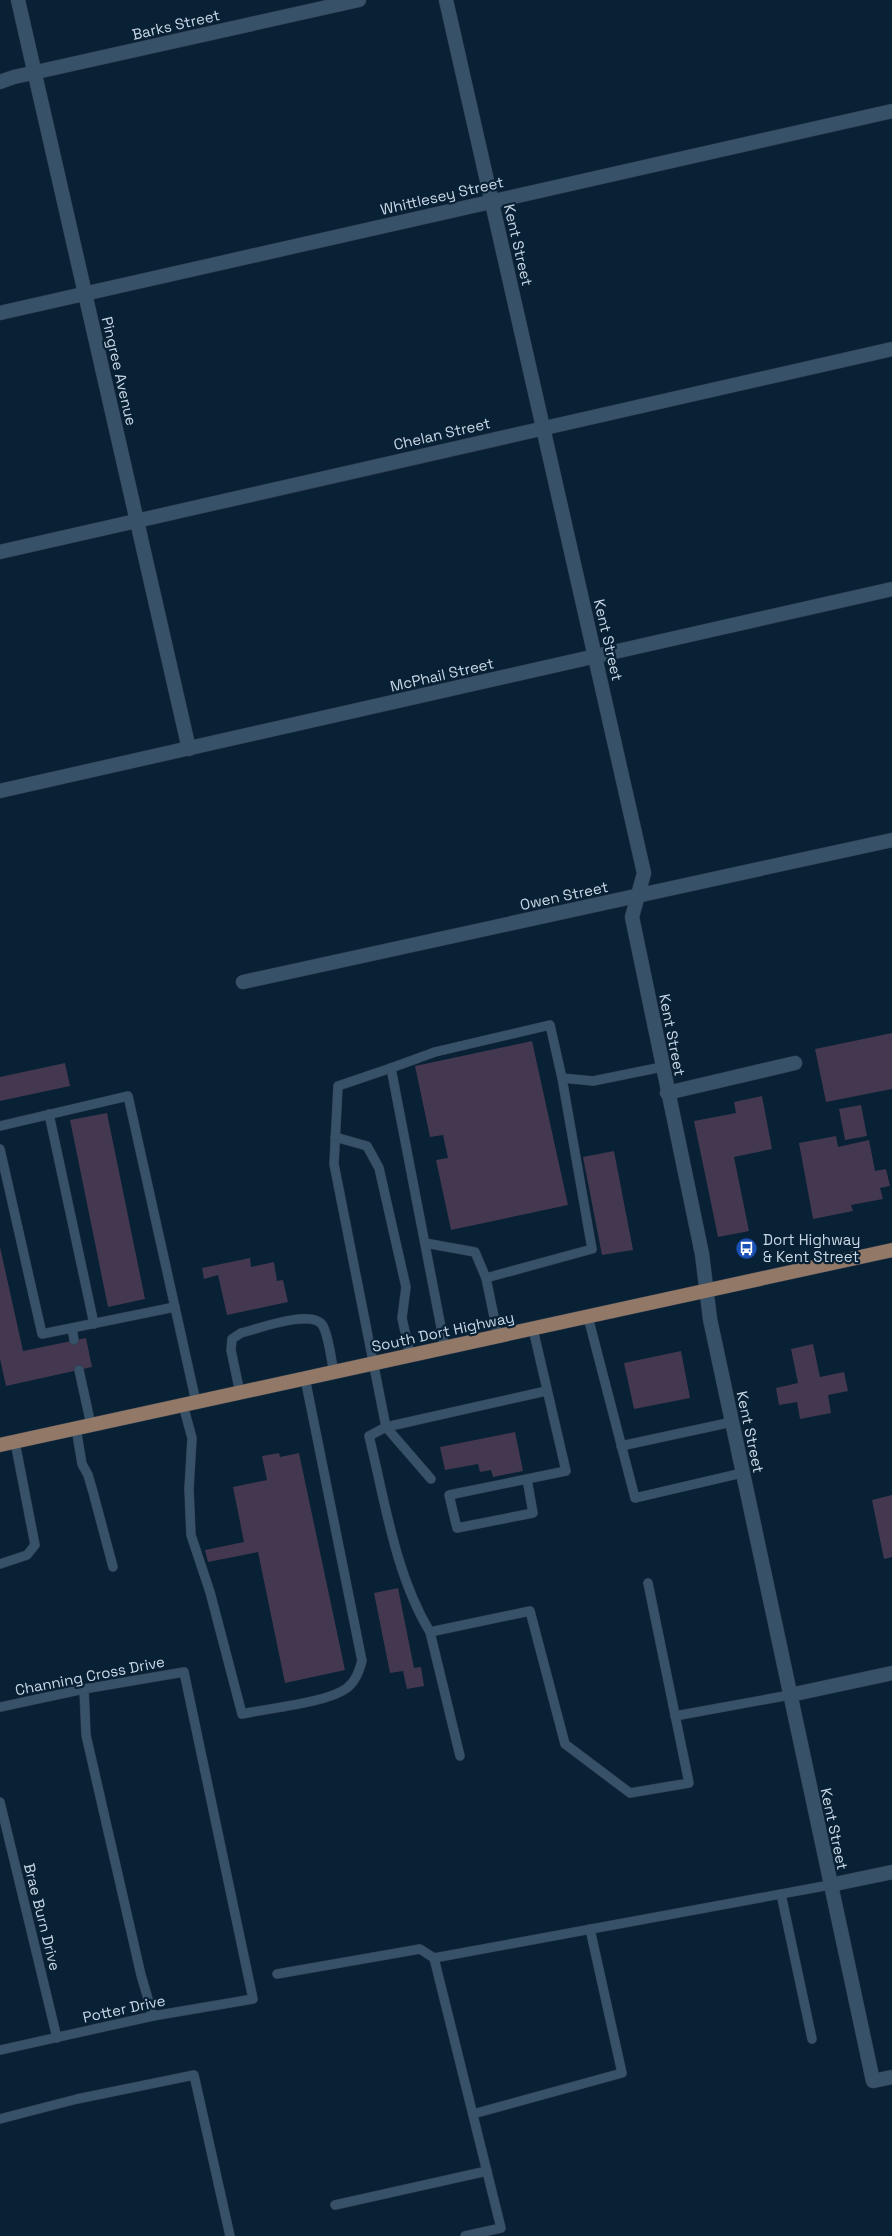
<svg xmlns="http://www.w3.org/2000/svg" width="892" height="2236" viewBox="0 0 892 2236" font-family="'Space Grotesk',sans-serif">
<style>
.building{fill:#43384f}
.lines{fill:none;stroke-linecap:round;stroke-linejoin:round}
.service-casing{stroke:#303a4c;stroke-width:10}
.minor-casing{stroke:#303a4c;stroke-width:15}
.primary-casing{stroke:#303a4c;stroke-width:15}
.service{stroke:#375168;stroke-width:9}
.minor{stroke:#375168;stroke-width:14}
.primary{stroke:#927967;stroke-width:14}
.labels{text-anchor:middle;stroke-width:4.5;stroke-linejoin:round;paint-order:stroke}
.street-label{font-size:15px;fill:#c8d7e5;stroke:#082135}
.poi-label{font-size:15px;fill:#c8d7e5;stroke:#082135;text-anchor:start}
</style>
<rect width="100%" height="100%" fill="#082135"/>
<!-- building -->
<g class="building">
<path d="M892,1033V1089L826,1102L815,1049Z"/>
<path d="M532,1041L568,1205L451,1230L436,1160L448,1158L443,1135L430,1137L415,1066Z"/>
<path d="M65,1063L70,1086L0,1101V1077Z"/>
<path d="M762,1096L772,1149L734,1157L749,1231L718,1237L694,1121L736,1113L734,1102Z"/>
<path d="M861,1105L867,1136L845,1140L839,1109Z"/>
<path d="M107,1113L145,1299L108,1307L70,1120Z"/>
<path d="M836,1136L838,1147L869,1140L875,1171L886,1169L890,1186L880,1188L883,1199L851,1205L853,1211L813,1219L799,1143Z"/>
<path d="M614,1151L633,1250L602,1255L583,1157Z"/>
<path d="M0,1247L23,1351L86,1338L92,1367L6,1386L0,1359Z"/>
<path d="M250,1258L251,1267L274,1262L277,1281L283,1280L288,1302L227,1315L218,1275L204,1279L202,1268Z"/>
<path d="M813,1344L820,1377L844,1372L848,1391L828,1395L831,1413L800,1419L797,1402L779,1405L776,1388L798,1383L791,1349Z"/>
<path d="M681,1351L690,1398L634,1409L624,1363Z"/>
<path d="M515,1432L523,1471L493,1477L491,1470L480,1472L478,1464L445,1470L440,1447Z"/>
<path d="M279,1453L280,1457L299,1453L345,1670L285,1683L258,1552L208,1562L205,1550L244,1542L233,1487L267,1480L262,1456Z"/>
<path d="M892,1495V1557L884,1559L872,1500Z"/>
<path d="M398,1588L414,1668L421,1667L424,1686L407,1689L403,1671L390,1673L374,1593Z"/>
</g>
<g class="lines">
<defs>
<g id="service">
<path d="M391,1068L338,1086L334,1164L386,1427L431,1479"/>
<path d="M49,1114L94,1324"/>
<path d="M0,1126L128,1096L196,1402"/>
<path d="M335,1137L367,1146L379,1168L406,1287L402,1318L410,1355"/>
<path d="M0,1149L42,1334L175,1307"/>
<path d="M425,1243L475,1252L486,1278"/>
<path d="M588,1317L635,1498L742,1473"/>
<path d="M72,1328L74,1340"/>
<path d="M498,1336L486,1278L592,1249L562,1078"/>
<path d="M445,1348L391,1068L435,1052L550,1025L562,1078L593,1081L662,1067"/>
<path d="M79,1370L91,1425"/>
<path d="M546,1391L386,1427L369,1436C385,1501 395,1574 430,1632L530,1611L565,1744L630,1793L689,1783L648,1583"/>
<path d="M240,1393L231,1350L232,1339L241,1333C258,1329 313,1308 323,1326C329,1337 331,1360 334,1372"/>
<path d="M183,1405L192,1438L189,1489L191,1535L210,1592L242,1714C269,1708 327,1703 347,1688C356,1681 359,1671 362,1661L305,1378"/>
<path d="M76,1428L82,1464L88,1475L93,1492L113,1567"/>
<path d="M621,1446L732,1422"/>
<path d="M527,1479L533,1513L457,1528L449,1495L566,1471L533,1329"/>
<path d="M0,1564L27,1555L35,1545L15,1442"/>
<path d="M430,1632L460,1756"/>
<path d="M84,1689L86,1735L141,1975L153,2016"/>
<path d="M0,1707L84,1689L184,1672L253,1999L153,2016L0,2050"/>
<path d="M675,1716L790,1695"/>
<path d="M0,1802L57,2038"/>
<path d="M781,1894L812,2039"/>
<path d="M277,1974L420,1949L434,1958"/>
<path d="M473,2114L622,2073L590,1929"/>
<path d="M0,2119L77,2099L194,2075L230,2236"/>
<path d="M335,2205L487,2171"/>
<path d="M465,2236L501,2228L434,1958L830,1885"/>
</g>
<g id="minor">
<path d="M18,0L189,749"/>
<path d="M446,0L644,873L632,917L702,1254L710,1319L873,2081L892,2077"/>
<path d="M0,82L14,77L359,0"/>
<path d="M0,313L892,111"/>
<path d="M0,552L892,349"/>
<path d="M0,791L892,589"/>
<path d="M243,982L892,840"/>
<path d="M667,1093L795,1063"/>
<path d="M790,1695L892,1673"/>
<path d="M830,1885L892,1872"/>
</g>
<path id="primary" d="M0,1445L892,1250"/>
</defs>
<!-- service casing -->
<use href="#service" class="service-casing"/>
<!-- minor casing -->
<use href="#minor" class="minor-casing"/>
<!-- primary casing -->
<use href="#primary" class="primary-casing"/>
<!-- service -->
<use href="#service" class="service"/>
<!-- minor -->
<use href="#minor" class="minor"/>
<!-- primary -->
<use href="#primary" class="primary"/>
</g>
<!-- icons -->
<defs>
<symbol id="bus-disc" viewBox="-11 -11 22 22"><circle r="9.5" fill="#1a4fb4" stroke="#082135"/><path d="M-5-6H5V4H4V6H2V4H-2V6H-4V4H-5ZM-3.5-4V0h7V-4ZM-3.5 1.2v1.5H-2V1.2ZM2 1.2v1.5H3.5V1.2Z" fill="#fff"/></symbol>
</defs>
<g fill-rule="evenodd">
<use href="#bus-disc" x="734" y="1236" width="25" height="25"/>
</g>
<g class="labels">
<!-- street labels -->
<g class="street-label">
<text transform="translate(176 25) rotate(-13)" y="5">Barks Street</text>
<text transform="translate(442 196) rotate(-13)" y="5">Whittlesey Street</text>
<text transform="translate(518 245) rotate(77)" y="5">Kent Street</text>
<text transform="translate(119 371) rotate(77)" y="5">Pingree Avenue</text>
<text transform="translate(442 434) rotate(-13)" y="5">Chelan Street</text>
<text transform="translate(608 640) rotate(77)" y="5">Kent Street</text>
<text transform="translate(442 675) rotate(-13)" y="5">McPhail Street</text>
<text transform="translate(564 896) rotate(-12)" y="5">Owen Street</text>
<text transform="translate(672 1035) rotate(79)" y="5">Kent Street</text>
<text transform="translate(443 1332) rotate(-12)" y="5">South Dort Highway</text>
<text transform="translate(750 1432) rotate(78)" y="5">Kent Street</text>
<text transform="translate(90 1676) rotate(-11)" y="5">Channing Cross Drive</text>
<text transform="translate(834 1829) rotate(78)" y="5">Kent Street</text>
<text transform="translate(42 1917) rotate(76)" y="5">Brae Burn Drive</text>
<text transform="translate(124 2009) rotate(-12)" y="5">Potter Drive</text>
</g>
<!-- poi labels -->
<g class="poi-label">
<text x="763" y="1245">Dort Highway<tspan x="763" dy="17">&amp; Kent Street</tspan></text>
</g>
</g>
</svg>
